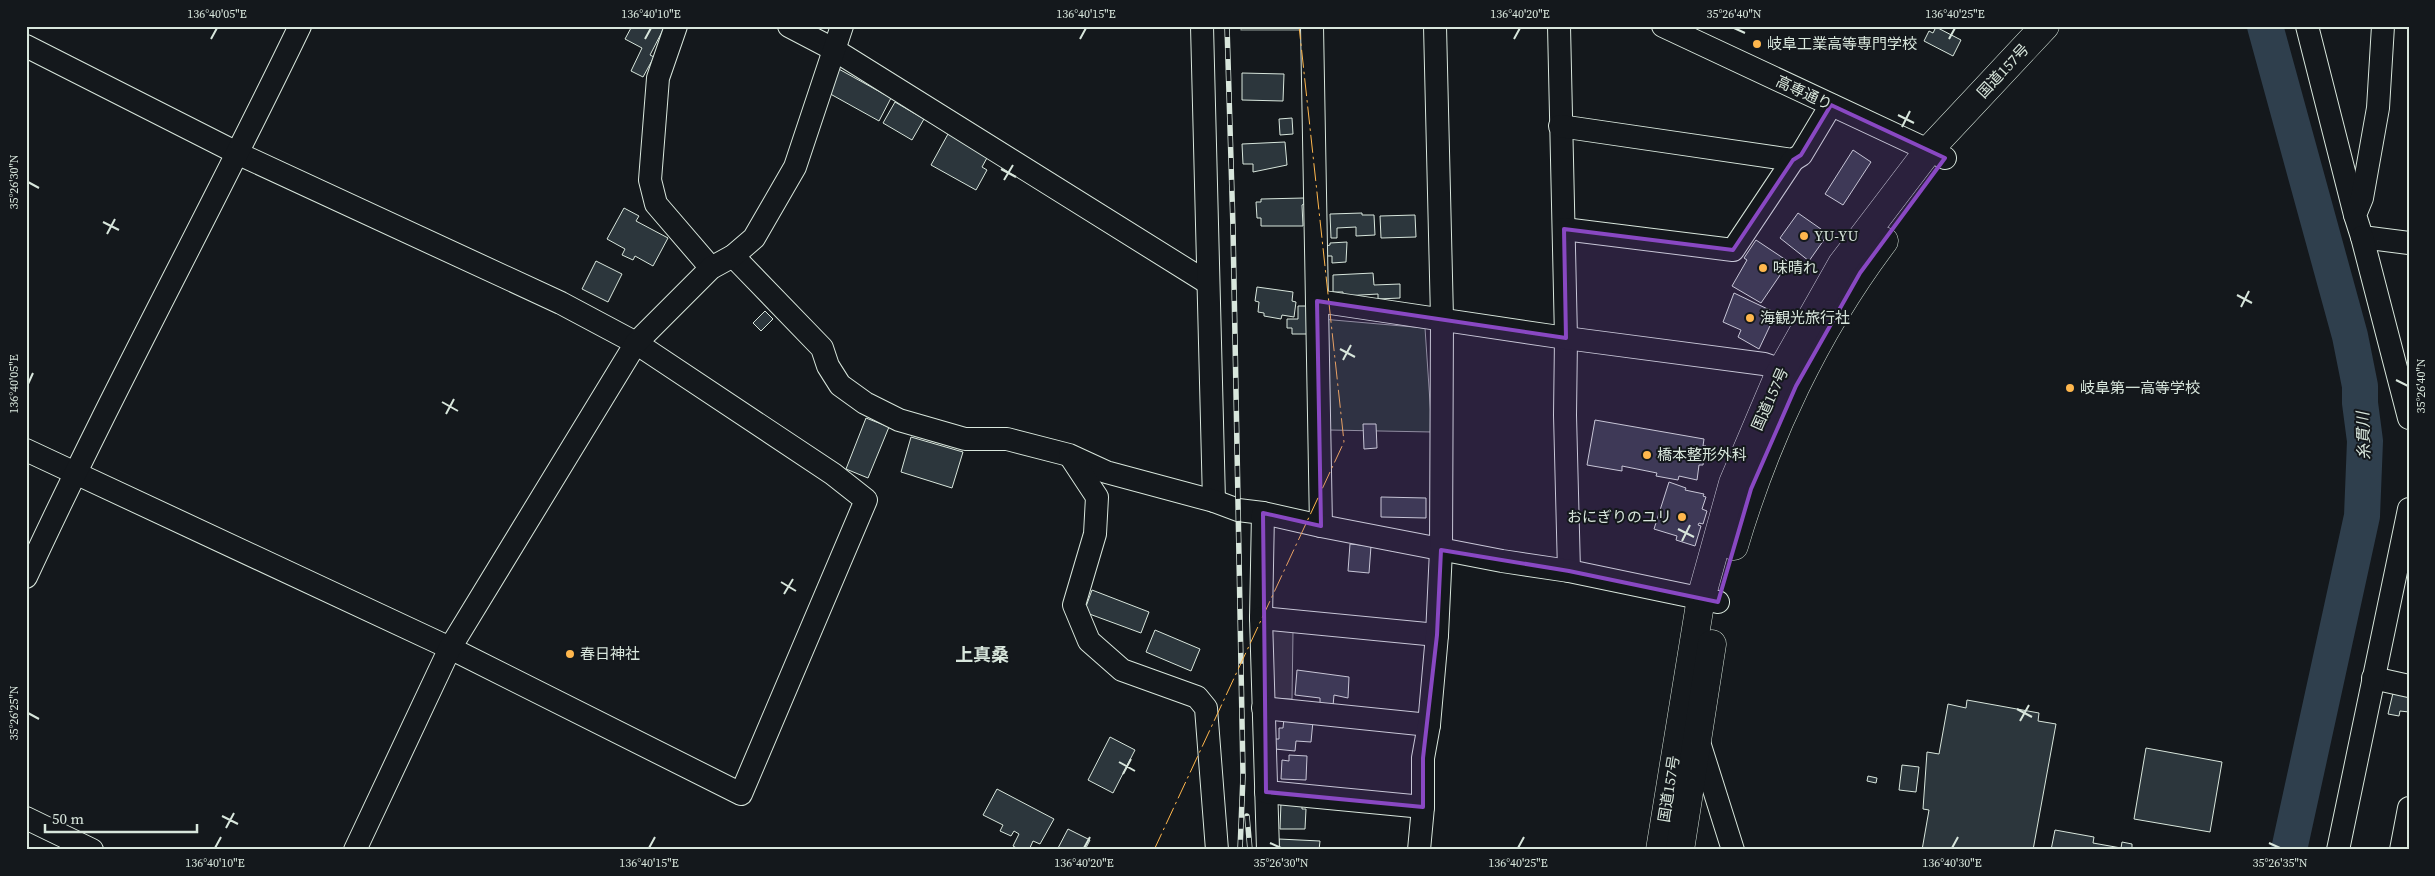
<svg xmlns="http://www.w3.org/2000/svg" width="2435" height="876" viewBox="0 0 2435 876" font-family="'Source Serif 4','Noto Sans JP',serif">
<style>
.green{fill:#1a2d24;stroke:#939e99}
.parking{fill:#24282b;stroke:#939e99}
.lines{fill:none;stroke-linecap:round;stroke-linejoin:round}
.river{stroke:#2f3f4d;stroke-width:36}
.building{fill:#2c363c;stroke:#d8e6dc}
.minor-casing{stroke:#d8e6dc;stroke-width:24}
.highway-casing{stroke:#d8e6dc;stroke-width:29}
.minor{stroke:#14181c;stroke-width:22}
.highway{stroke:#14181c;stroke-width:28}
.rail-casing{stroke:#d8e6dc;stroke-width:5.5}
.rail{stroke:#14181c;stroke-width:4;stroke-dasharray:11;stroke-linecap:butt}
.power{stroke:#ffb74d;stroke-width:1;stroke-dasharray:18 4 2.5 4;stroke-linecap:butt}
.marked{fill:#8948c3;fill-opacity:0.2;stroke:#8948c3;stroke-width:4;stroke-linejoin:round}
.ticks{fill:none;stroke:#d8e6dc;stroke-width:2}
.poi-dot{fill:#ffb74d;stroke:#14181c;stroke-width:2}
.labels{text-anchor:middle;stroke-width:4;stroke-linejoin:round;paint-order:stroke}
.poi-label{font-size:15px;fill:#d8e6dc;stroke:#14181c;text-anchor:start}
.street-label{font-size:15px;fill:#d8e6dc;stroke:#14181c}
.water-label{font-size:16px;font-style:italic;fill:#d8e6dc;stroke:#14181c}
.quarter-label{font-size:18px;font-weight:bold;fill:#d8e6dc;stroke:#14181c}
.neatline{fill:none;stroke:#d8e6dc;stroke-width:2}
.ticks-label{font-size:12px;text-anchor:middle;fill:#d8e6dc}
</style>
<rect width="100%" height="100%" fill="#14181c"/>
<!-- green -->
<path class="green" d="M1322,319L1425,328L1432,432L1329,430Z"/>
<!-- parking -->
<g class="parking">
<rect x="1241" y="26" width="61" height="4"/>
<path d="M1270,628L1293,631L1292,699L1271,698Z"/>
</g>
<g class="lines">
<!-- river -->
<path class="river" d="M2265,26L2350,336L2360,386V403L2365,441L2362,516L2289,850"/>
</g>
<!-- building -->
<g class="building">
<path d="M632,26H665L650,55L654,57L643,77L631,71L642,48L625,39Z"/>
<path d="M1936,27L1961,40L1953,56L1924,41L1929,31L1933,33Z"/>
<path d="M837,68L891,98L879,121L825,91Z"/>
<path d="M1242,73L1284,74L1283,101L1242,100Z"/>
<path d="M895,102L924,119L912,140L883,123Z"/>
<path d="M1292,118L1293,134L1280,135L1279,119Z"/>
<path d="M948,134L988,156L982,167L987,170L976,190L931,165Z"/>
<path d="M1285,142L1287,165L1253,172V164H1243L1242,144Z"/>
<path d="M1853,150L1871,162L1843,205L1825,194Z"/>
<path d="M1304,198V204L1302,205L1303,226H1261V218H1257L1256,202H1261V199Z"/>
<path d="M624,208L639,216L636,221L668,238L653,266L635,256L633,260L622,255L625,249L607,239Z"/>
<path d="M1362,213V215H1374L1375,235L1356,236V227L1337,228V238H1331L1330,214Z"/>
<path d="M1798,213L1828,234L1809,261L1780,238Z"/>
<path d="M1415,215L1416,237L1381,238L1380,216Z"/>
<path d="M1756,240L1789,262L1761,303L1732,286L1747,260L1744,258Z"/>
<path d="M1347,242L1346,262L1332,263V256H1327L1326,246L1330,245V243Z"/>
<path d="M596,261L622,274L608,302L582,289Z"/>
<path d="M1373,273L1374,285L1400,284V298L1378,299V294L1343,296V292H1333V275Z"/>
<path d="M1257,287L1293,292L1292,301L1296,302L1294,317L1282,315L1281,319L1264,316V313L1258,312L1259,302L1255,301Z"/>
<path d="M1734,293L1776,313L1759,349L1738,337L1741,330L1723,322Z"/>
<path d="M1298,306H1307V334H1292V328H1287V319H1298Z"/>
<path d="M765,311L773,319L761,331L753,323Z"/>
<path d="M866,418L889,427L868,478L846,469Z"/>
<path d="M1595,420L1704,439L1703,446H1706L1703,465H1699L1697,480L1679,476L1678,480L1656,476L1657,473L1622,466V471L1587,465Z"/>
<path d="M1363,424H1376L1377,448L1364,449Z"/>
<path d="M911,437L963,452L952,488L901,472Z"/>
<path d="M1669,482L1686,488L1685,490L1704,494L1703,496L1706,497L1702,509L1707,511L1703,524L1699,523L1698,525L1701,526L1695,546L1676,540L1677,536L1654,529Z"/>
<path d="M1381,497L1426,498V518L1381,517Z"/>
<path d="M1350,544L1371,546L1369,573L1348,571Z"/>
<path d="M1092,590L1149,612L1141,633L1084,612Z"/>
<path d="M1155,630L1200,649L1191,671L1146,652Z"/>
<path d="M1297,670L1349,677L1348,698L1334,695L1333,706L1320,704V698L1295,695Z"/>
<path d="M2393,693L2409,694V712L2400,711L2399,716L2388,714Z"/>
<path d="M1967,700L2039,713L2038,721L2056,724L2033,850H1922L1929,810L1923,809L1927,752L1939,754L1948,704L1966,708Z"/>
<path d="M1284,718L1313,721L1311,742L1296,741L1295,751L1275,749V739H1279V728H1283Z"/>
<path d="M1110,737L1135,750L1113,793L1088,780Z"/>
<path d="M2146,748L2222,762L2210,832L2134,819Z"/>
<path d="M1289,755L1307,756L1306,780L1281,779L1282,760L1289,761Z"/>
<path d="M1902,765L1919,767L1916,792L1899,790Z"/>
<path d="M1868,776L1877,778L1876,783L1867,781Z"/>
<path d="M997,789L1054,819L1040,844L1033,841L1029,850H1020L1013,846L1019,834L1014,831L1011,836L1000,831L1003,825L983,815Z"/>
<path d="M1281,802L1302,803V809H1306L1305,829H1280Z"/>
<path d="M1068,829L1090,840L1085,850H1057Z"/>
<path d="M2055,830L2094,837L2093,843L2121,848L2122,842L2132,844V850H2051Z"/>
<path d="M1279,839L1320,841L1319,850H1279Z"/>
</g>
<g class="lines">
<defs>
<g id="minor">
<path d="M676,26L658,78L650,180L656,204L711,268"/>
<path d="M789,26L833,49L1208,283"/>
<path d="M1202,26L1214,501"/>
<path d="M1312,26L1321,526"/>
<path d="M1559,26L1566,338L1565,415L1569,571"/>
<path d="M1663,26L1945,158"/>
<path d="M2307,26L2355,215"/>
<path d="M2383,26L2378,108L2362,198L2355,215L2362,237L2409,243"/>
<path d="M26,46L239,154L561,303L636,343L833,474L866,500L741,794L450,648L26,450"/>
<path d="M1560,126L1793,160L1801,155L1831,105"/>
<path d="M1564,229L1733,250L1793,160"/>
<path d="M2362,237L2409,418"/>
<path d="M733,256L822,348L828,366L840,385L865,403L899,420L965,439H1007L1069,455L1106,472L1214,501L1238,510L1263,513L1321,526L1502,561L1569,571L1718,602"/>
<path d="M1317,301L1566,338L1764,364L1782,370"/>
<path d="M1070,456L1097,497L1095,534L1074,605L1089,641L1122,670L1197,697L1206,708L1217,850"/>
<path d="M1263,513L1261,618L1268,850"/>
<path d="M26,577C112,391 211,211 300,26"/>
<path d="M1261,618L1437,635"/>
<path d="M2373,678L2409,686"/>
<path d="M1263,708L1429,725"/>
<path d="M1698,739L1733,850"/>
<path d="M1266,792L1423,807"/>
<path d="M26,818L92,850"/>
<path d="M355,850L450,648L636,343L711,268L733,256L754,238L795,167L842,26"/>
<path d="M1419,850L1423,807V758L1429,725L1437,635L1441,550L1442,318L1435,26"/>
<path d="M2338,850L2409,509"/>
<path d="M2401,850L2409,808"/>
</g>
<g id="highway">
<path d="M1734,546C1766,438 1816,331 1884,241"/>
<path d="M1660,850L1701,598L1733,483L1778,377L1842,264L1928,151L2045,26"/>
<path d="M1680,850L1712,644"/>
</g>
</defs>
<!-- minor casing -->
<use href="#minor" class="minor-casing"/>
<!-- highway casing -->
<use href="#highway" class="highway-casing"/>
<!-- minor -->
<use href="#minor" class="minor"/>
<!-- highway -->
<use href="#highway" class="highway"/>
<defs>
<g id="rail">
<path d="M1227,26L1233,228L1243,776L1240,850"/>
<path d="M1247,816L1250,850"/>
</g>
</defs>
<!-- rail casing -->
<use href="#rail" class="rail-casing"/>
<!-- rail -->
<use href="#rail" class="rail"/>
<!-- power -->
<path class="power" d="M1154,850L1344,442L1299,26"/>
</g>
<!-- marked area -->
<path class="marked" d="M1831,105L1945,158L1860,273L1796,386L1751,489L1718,602L1569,571L1441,550L1437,635L1423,758V807L1266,792L1263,513L1321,526L1317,301L1566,338L1564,229L1733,250L1793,160L1801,155Z"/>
<!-- ticks -->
<path class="ticks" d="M1734,28L1745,33M211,39L217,28M645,39L651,28M1080,39L1086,28M1514,39L1520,28M1949,39L1955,28M1898,115L1914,123M1902,127L1910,111M1001,169L1016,177M1004,180L1013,165M28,182L39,188M103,222L119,230M107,234L115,219M2237,295L2252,303M2241,307L2249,291M1340,349L1355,357M1343,360L1351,345M2396,380L2408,386M28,384L33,373M442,402L458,411M446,414L454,399M1678,529L1694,537M1682,541L1690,525M781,582L796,591M784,594L793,579M2017,709L2032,717M28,713L39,719M2020,721L2029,705M1119,762L1135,771M1123,774L1131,759M222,816L238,824M226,828L234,813M1270,843L1281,848M2269,843L2280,848M215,848L221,837M649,848L655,837M1084,848L1090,837M1518,848L1524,837M1952,848L1958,837"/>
<!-- markers -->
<g class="poi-dot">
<circle cx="1757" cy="44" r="5"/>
<circle cx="1804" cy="236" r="5"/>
<circle cx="1763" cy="268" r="5"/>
<circle cx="1750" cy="318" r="5"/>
<circle cx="2070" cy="388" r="5"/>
<circle cx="1647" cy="455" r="5"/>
<circle cx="1682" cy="517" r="5"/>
<circle cx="570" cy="654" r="5"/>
</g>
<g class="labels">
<!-- poi labels -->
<g class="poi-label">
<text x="1767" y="49">岐阜工業高等専門学校</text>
<text x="1814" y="241">YU-YU</text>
<text x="1773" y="273">味晴れ</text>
<text x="1760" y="323">海観光旅行社</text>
<text x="2080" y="393">岐阜第一高等学校</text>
<text x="1657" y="460">橋本整形外科</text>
<text x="1672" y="522" text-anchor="end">おにぎりのユリ</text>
<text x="580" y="659">春日神社</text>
</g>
<!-- street labels -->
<g class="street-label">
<text transform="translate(2003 71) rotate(-47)" y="5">国道157号</text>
<text transform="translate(1804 93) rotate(25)" y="5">高専通り</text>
<text transform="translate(1770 399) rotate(-66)" y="5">国道157号</text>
<text transform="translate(1669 789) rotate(-81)" y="5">国道157号</text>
</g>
<!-- water labels -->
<g class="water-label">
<text transform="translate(2363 436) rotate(-92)" y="6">糸貫川</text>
</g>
<!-- quarter labels -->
<g class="quarter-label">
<text x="982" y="661">上真桑</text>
</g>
</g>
<!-- border -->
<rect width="2435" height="876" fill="none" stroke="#14181c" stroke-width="55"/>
<!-- scale -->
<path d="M45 824v8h152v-8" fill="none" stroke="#d8e6dc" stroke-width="2.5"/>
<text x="52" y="824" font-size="15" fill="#d8e6dc" stroke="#14181c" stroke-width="4" paint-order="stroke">50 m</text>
<rect x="28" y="28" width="2380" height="820" class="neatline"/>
<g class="ticks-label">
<text x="217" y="18">136°40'05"E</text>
<text x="651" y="18">136°40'10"E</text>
<text x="1086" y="18">136°40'15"E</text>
<text x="1520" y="18">136°40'20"E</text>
<text x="1734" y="18">35°26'40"N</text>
<text x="1955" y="18">136°40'25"E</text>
<text transform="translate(14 182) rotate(-90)" y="4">35°26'30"N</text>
<text transform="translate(14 384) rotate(-90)" y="4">136°40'05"E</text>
<text transform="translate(2421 386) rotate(-90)" y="4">35°26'40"N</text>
<text transform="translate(14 713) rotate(-90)" y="4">35°26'25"N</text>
<text x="215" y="867">136°40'10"E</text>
<text x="649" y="867">136°40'15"E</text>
<text x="1084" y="867">136°40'20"E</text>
<text x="1281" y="867">35°26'30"N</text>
<text x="1518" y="867">136°40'25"E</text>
<text x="1952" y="867">136°40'30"E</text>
<text x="2280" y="867">35°26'35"N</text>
</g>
</svg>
